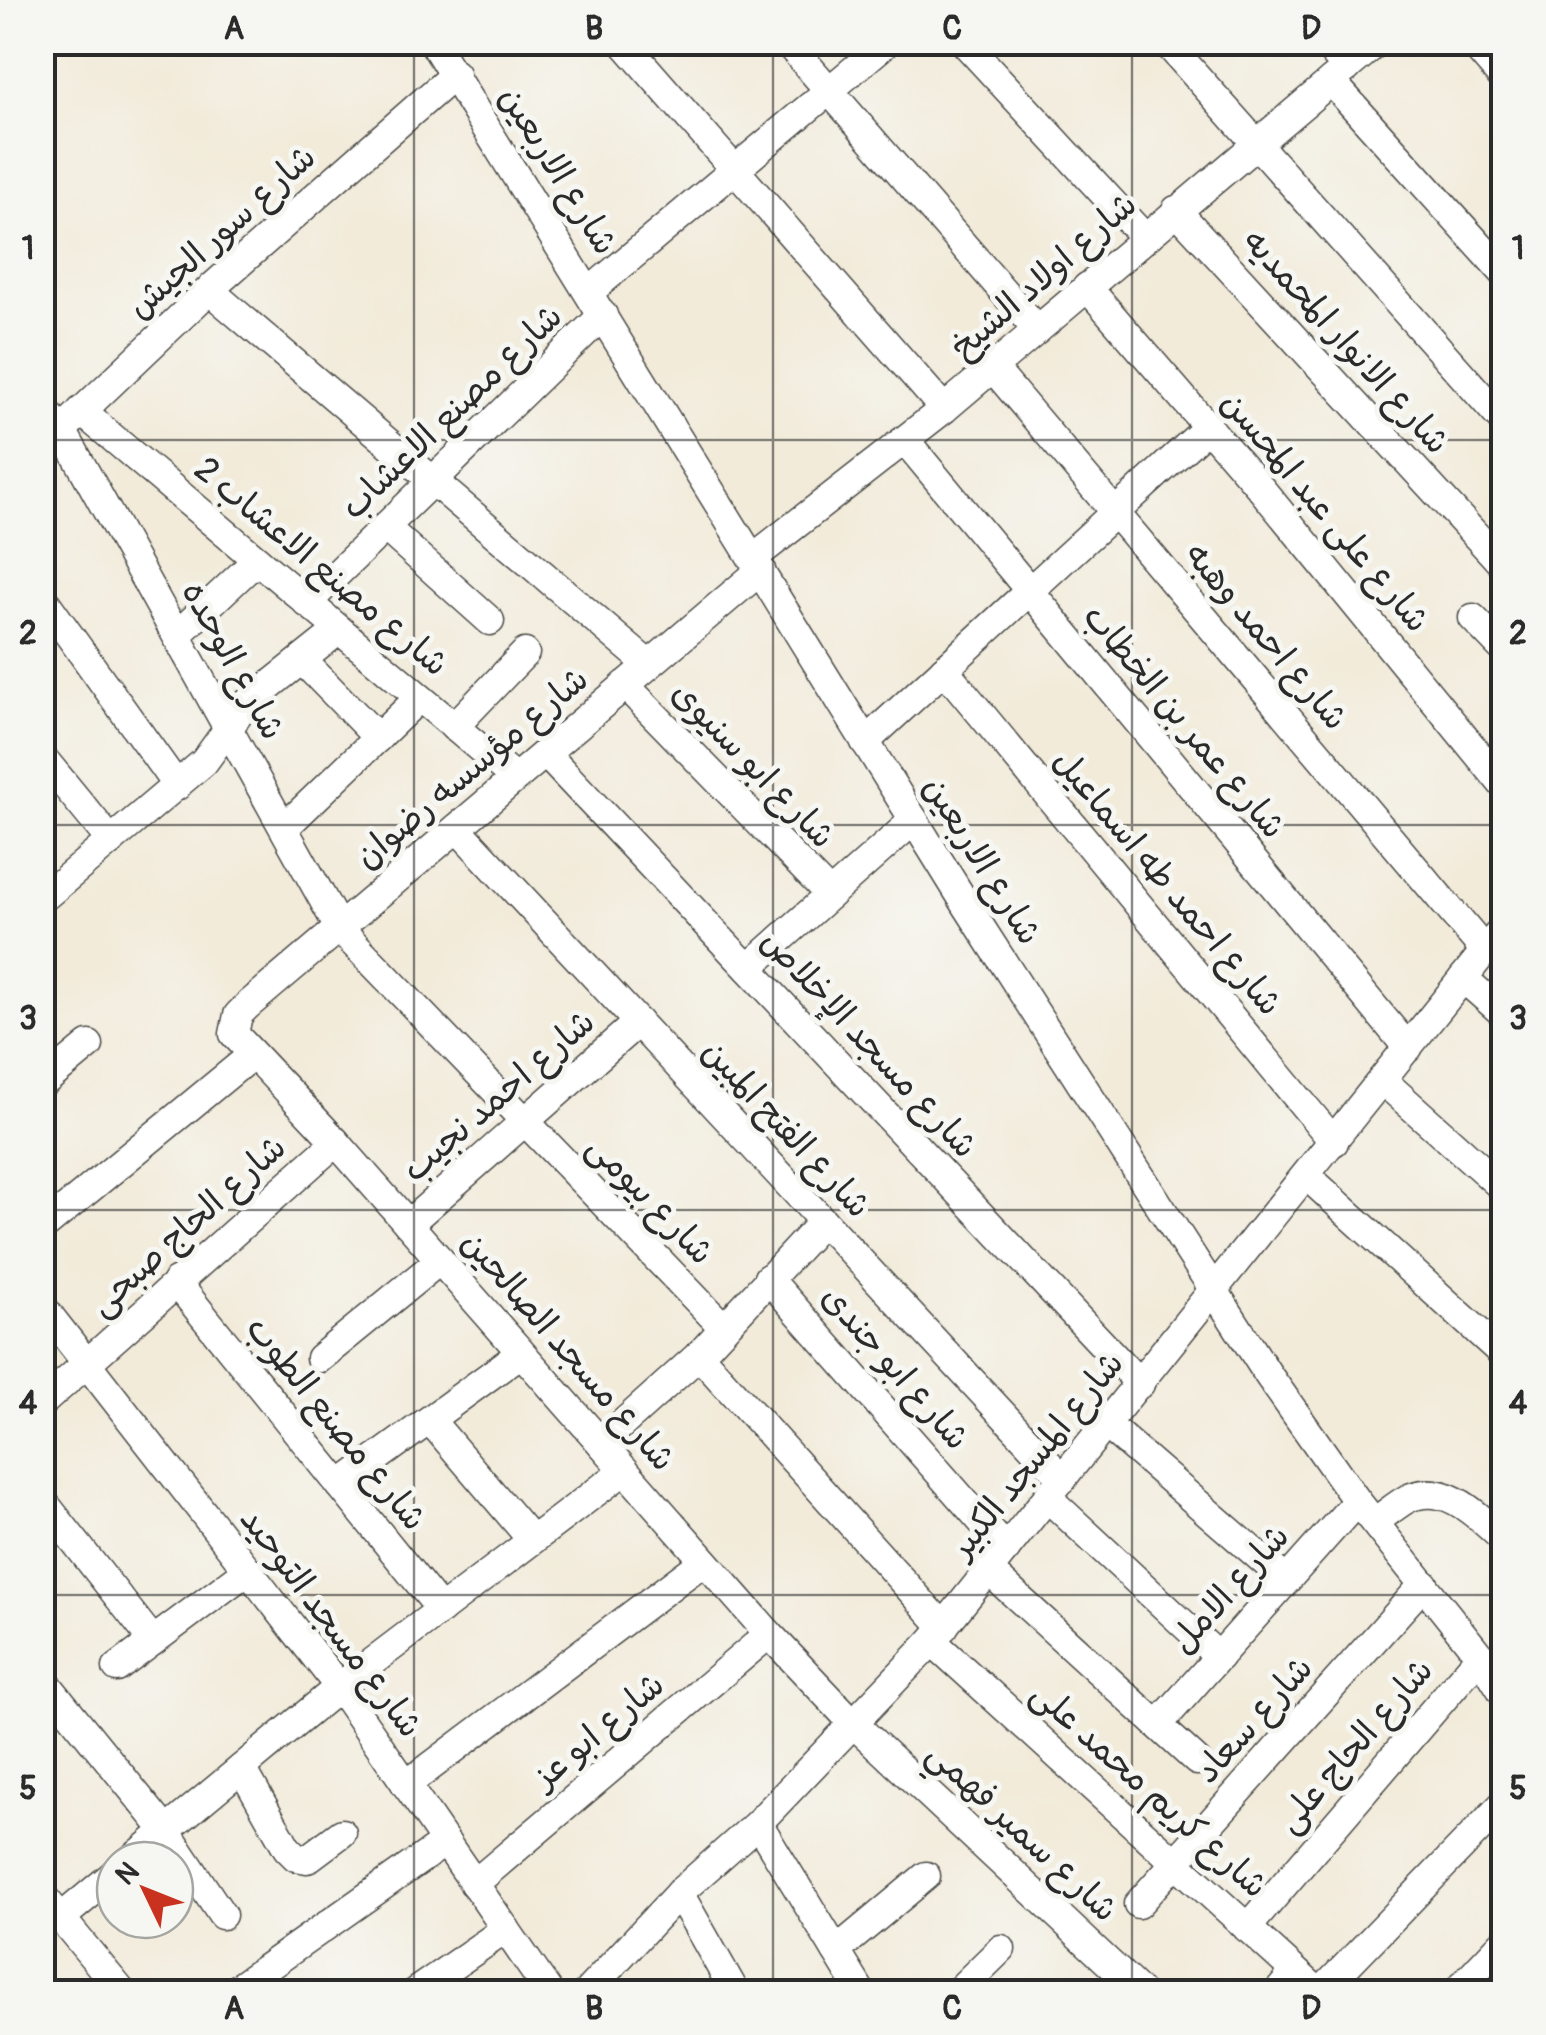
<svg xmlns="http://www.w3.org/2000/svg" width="1546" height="2035" viewBox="0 0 1546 2035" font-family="Pangolin,'Playpen Sans Arabic',sans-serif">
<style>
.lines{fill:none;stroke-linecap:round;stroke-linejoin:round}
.street-casing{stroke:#494845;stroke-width:31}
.street{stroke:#fff;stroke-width:28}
.grid{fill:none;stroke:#2b2b2b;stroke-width:2.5;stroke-opacity:0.55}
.labels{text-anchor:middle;stroke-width:10;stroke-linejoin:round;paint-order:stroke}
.street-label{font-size:35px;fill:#2b2b2b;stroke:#f6f6f2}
.neatline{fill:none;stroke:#2b2b2b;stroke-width:4}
.grid-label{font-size:32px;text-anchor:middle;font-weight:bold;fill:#2b2b2b}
</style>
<rect width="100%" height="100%" fill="#f6f6f2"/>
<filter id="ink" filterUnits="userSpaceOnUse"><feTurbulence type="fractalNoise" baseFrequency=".01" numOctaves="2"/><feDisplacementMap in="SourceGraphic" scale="20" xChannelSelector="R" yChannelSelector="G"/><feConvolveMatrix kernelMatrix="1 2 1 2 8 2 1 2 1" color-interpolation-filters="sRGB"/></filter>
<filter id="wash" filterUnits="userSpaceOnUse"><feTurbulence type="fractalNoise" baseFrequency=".0048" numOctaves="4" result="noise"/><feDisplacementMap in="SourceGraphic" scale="40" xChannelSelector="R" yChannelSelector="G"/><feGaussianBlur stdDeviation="2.25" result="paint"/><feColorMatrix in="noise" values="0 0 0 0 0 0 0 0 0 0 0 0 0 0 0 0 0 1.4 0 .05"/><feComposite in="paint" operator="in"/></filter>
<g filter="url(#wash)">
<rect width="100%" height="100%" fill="#f2ebda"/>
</g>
<g filter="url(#ink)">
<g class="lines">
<defs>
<g id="street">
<path d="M433,42L967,906L1269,1376L1357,1501L1480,1656L1504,1694"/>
<path d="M623,42L944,409"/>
<path d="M787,42L1037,330"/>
<path d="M964,42L1144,237"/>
<path d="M1166,42L1504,422"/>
<path d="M1324,42L1347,68"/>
<path d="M1472,42L1504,79"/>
<path d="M1331,81L1504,273"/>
<path d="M1176,210L1504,566"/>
<path d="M1087,287L1258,485L1504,786"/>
<path d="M209,290L649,665"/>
<path d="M589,292L887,42"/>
<path d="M993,368L1485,951"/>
<path d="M42,407L62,430L339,928L724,1328"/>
<path d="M81,411L515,778"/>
<path d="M905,440L1408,1048"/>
<path d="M42,449L209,290L455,74"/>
<path d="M385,527L490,621"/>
<path d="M753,558L944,409L1377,42"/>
<path d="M761,570L247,1006L238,1015L234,1034L336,1142L769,1634L854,1724L1140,1992"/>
<path d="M42,597L177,786"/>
<path d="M307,603L603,315"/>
<path d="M1473,618L1504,650"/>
<path d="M177,635L257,560"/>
<path d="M302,660L378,738"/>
<path d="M944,669L1334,1142"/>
<path d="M625,685L830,895"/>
<path d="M454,727L525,653"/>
<path d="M865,742L1208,427"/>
<path d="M545,753L1140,1384"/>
<path d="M42,757L111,841"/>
<path d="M284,828L419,698"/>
<path d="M457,828L1063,1479"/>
<path d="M42,899L204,762L246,704L339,630"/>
<path d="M748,968L914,820"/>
<path d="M1463,978L1504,1014"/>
<path d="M1382,1080L1504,1189"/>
<path d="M42,1084L89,1045"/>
<path d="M1307,1176L1504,1355"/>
<path d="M408,1224L638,1022"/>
<path d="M42,1228L251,1056"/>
<path d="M768,1278L1006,1549"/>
<path d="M176,1282L441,1610"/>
<path d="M42,1306L339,1687L549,1992"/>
<path d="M699,1355L944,1627"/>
<path d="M320,1358L440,1260"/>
<path d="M42,1403L336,1142"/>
<path d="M430,1420L532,1540"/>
<path d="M1107,1425L1286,1580"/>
<path d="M601,1443L699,1355L823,1221"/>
<path d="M340,1485L521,1353"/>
<path d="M1048,1498L1219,1657"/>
<path d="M42,1500L153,1641"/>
<path d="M1374,1522C1385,1515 1396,1505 1407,1499C1445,1480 1478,1516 1504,1540"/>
<path d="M989,1571L1197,1761"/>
<path d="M932,1641L1318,1992"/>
<path d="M117,1668L248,1570"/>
<path d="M42,1678L166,1831L222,1915"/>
<path d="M1158,1725L1357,1501"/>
<path d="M242,1768L287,1848L296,1857L307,1859L342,1833"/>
<path d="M406,1785L704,1561"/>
<path d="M758,1823L861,1992"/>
<path d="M131,1860L339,1687L625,1470"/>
<path d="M474,1884L769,1634"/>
<path d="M679,1893L735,1992"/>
<path d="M42,1895L122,1992"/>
<path d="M1138,1904L1424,1584"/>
<path d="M61,1918L115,1873"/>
<path d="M1247,1928L1480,1656"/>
<path d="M836,1951L926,1876"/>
<path d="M232,1992L445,1842"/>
<path d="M415,1992L506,1929"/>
<path d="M587,1992L679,1893L758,1823L932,1641L1504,927"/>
<path d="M957,1992L1001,1949"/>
<path d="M1278,1992L1295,1972"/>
<path d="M1321,1992L1504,1803"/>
<path d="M1456,1992L1504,1941"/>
</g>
</defs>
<!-- street casing -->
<use href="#street" class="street-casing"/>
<!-- street -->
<use href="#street" class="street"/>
</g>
</g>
<!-- grid -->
<path class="grid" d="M414,42V1992M773,42V1992M1132,42V1992M42,440H1504M42,825H1504M42,1210H1504M42,1595H1504"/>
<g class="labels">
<!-- street labels -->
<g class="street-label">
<text transform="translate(559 170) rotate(58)" y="12">شارع الاربعين</text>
<text transform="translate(221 231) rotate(-42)" y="12">شارع سور الجيش</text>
<text transform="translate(1043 275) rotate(-41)" y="12">شارع اولاد الشيخ</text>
<text transform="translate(1347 341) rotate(48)" y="12">شارع الانوار المحمديه</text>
<text transform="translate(451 411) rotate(-44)" y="12">شارع مصنع الاعشاب</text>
<text transform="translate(1326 511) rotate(50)" y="12">شارع على عبد المحسن</text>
<text transform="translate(322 566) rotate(40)" y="12">شارع مصنع الاعشاب 2</text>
<text transform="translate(1267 636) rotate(50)" y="12">شارع احمد وهبه</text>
<text transform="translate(234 660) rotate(61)" y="12">شارع الوحده</text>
<text transform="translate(1185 721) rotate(50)" y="12">شارع عمر بن الخطاب</text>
<text transform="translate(754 764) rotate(46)" y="12">شارع ابو سنيوى</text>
<text transform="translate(471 767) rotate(-40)" y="12">شارع مؤسسه رضوان</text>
<text transform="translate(983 860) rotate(58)" y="12">شارع الاربعين</text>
<text transform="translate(1168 882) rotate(50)" y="12">شارع احمد طه اسماعيل</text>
<text transform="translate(870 1043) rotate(47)" y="12">شارع مسجد الإخلاص</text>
<text transform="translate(498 1095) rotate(-41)" y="12">شارع احمد نجيب</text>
<text transform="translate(787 1128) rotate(47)" y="12">شارع الفتح المبين</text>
<text transform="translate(651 1199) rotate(46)" y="12">شارع بيومى</text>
<text transform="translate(187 1225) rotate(-42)" y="12">شارع الحاج صبحى</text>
<text transform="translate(569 1350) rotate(49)" y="12">شارع مسجد الصالحين</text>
<text transform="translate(896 1367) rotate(49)" y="12">شارع ابو جندى</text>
<text transform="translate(337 1423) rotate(51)" y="12">شارع مصنع الطوب</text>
<text transform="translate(1036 1454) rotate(-51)" y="12">شارع المسجد الكبير</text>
<text transform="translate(1229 1588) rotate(-48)" y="12">شارع الامل</text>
<text transform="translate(332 1622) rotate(53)" y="12">شارع مسجد التوحيد</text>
<text transform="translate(1253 1719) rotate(-48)" y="12">شارع سعاد</text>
<text transform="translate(598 1730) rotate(-40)" y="12">شارع ابو عز</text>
<text transform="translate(1354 1745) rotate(-49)" y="12">شارع الحاج على</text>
<text transform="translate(1150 1789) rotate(42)" y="12">شارع كريم محمد على</text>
<text transform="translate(1023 1831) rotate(43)" y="12">شارع سمير فهمي</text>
</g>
</g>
<!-- margin -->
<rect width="1546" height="2035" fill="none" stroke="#f6f6f2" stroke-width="110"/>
<!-- north arrow -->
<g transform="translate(145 1890) rotate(313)"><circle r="48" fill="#f6f6f2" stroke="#a5a5a2" stroke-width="2.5"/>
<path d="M0-8L18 38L0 25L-18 38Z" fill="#c8321e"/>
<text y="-15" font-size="28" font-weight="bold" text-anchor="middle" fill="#2b2b2b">N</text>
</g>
<rect x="55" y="55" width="1436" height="1925" class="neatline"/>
<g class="grid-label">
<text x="234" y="39">A</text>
<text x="594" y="39">B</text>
<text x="952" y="39">C</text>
<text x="1311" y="39">D</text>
<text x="28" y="259">1</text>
<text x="1518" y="259">1</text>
<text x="28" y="644">2</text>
<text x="1518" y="644">2</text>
<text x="28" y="1029">3</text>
<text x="1518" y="1029">3</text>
<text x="28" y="1414">4</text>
<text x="1518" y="1414">4</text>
<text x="28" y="1799">5</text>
<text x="1518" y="1799">5</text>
<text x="234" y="2019">A</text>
<text x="594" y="2019">B</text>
<text x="952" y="2019">C</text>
<text x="1311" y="2019">D</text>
</g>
</svg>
